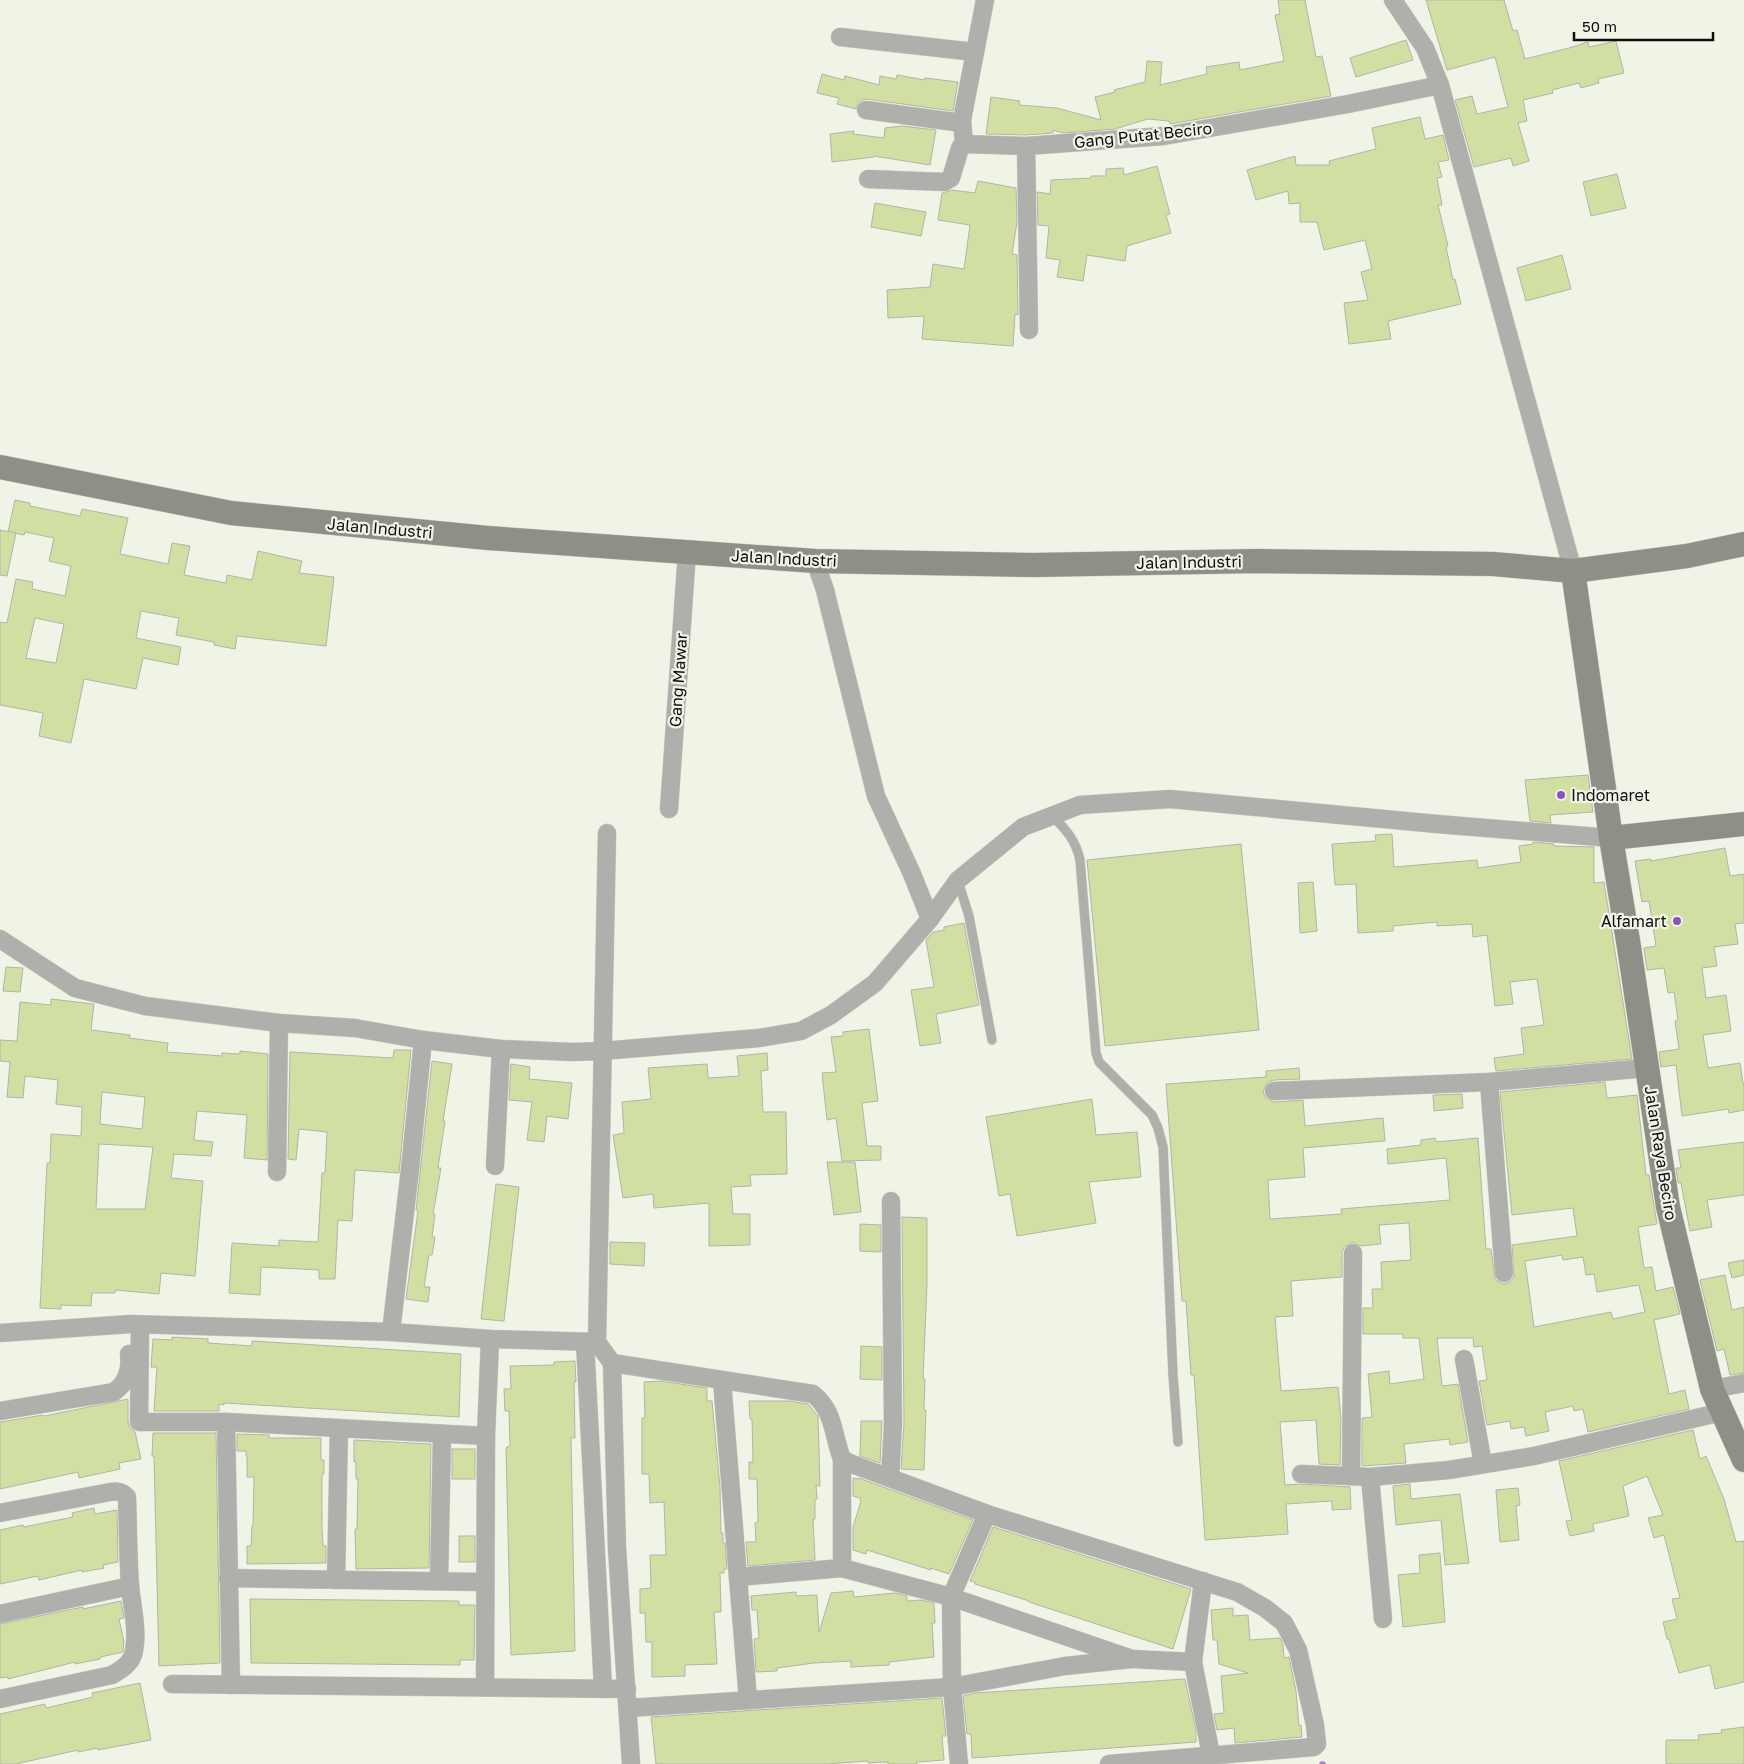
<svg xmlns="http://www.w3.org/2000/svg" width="1744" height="1764" viewBox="0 0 1744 1764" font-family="'Golos Text',sans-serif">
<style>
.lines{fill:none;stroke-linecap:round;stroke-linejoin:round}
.stream{stroke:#a389bd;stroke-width:5.5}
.building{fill:#d1e0a2;stroke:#b1b4a8;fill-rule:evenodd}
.lane-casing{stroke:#ccd0c4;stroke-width:10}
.street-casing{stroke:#ccd0c4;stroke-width:19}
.secondary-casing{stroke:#ccd0c4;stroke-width:25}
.lane{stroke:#afb0ab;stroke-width:9}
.street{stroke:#afb0ab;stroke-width:18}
.secondary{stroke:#8e9088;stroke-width:24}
.poi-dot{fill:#8f4ec3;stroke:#f0f4e7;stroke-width:2}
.labels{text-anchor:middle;stroke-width:4.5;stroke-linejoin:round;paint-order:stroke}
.street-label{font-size:16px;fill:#0f100c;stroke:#f0f4e7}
.poi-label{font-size:16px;fill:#0f100c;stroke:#f0f4e7;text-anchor:start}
</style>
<rect width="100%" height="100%" fill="#f0f4e7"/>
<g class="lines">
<!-- stream -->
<path class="stream" d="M1322,1764H1323"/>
</g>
<!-- building -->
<g class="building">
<path d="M1278,0H1305L1316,57L1322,56L1331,96L1170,124L1169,121L1148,119L1115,129L1063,133L1053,130V133L1026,135L986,134L991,97L1020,101L1019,105L1057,108L1101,120L1095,97L1115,92L1114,90L1145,82L1147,61L1162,62L1160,85L1207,74L1206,67L1239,62L1240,70L1284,61L1275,15L1280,14Z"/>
<path d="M1426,0H1504L1513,31L1517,30L1525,59L1569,48L1588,42L1589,47L1616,41L1624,73L1598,79L1599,83L1581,88L1579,83L1552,90L1553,93L1523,100L1527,121L1518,123L1529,161L1513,166L1511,158L1474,167L1455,100L1472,96L1477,114L1508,107L1495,57L1447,70Z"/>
<path d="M1406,40L1413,60L1356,77L1350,58Z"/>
<path d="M822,74L844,80L845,76L879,85L880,76L896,79L897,75L925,80V78L958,82L953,111L867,99L862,100L858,103L856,109L837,104L839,98L817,93Z"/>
<path d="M1420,117L1425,139L1443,135L1449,160L1438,162L1442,177L1437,178L1442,205H1438L1448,246L1446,247L1453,280L1455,279L1461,304L1388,321L1391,339L1349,344L1344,303L1368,300L1361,272L1372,269L1365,240L1324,250L1317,222H1300V203L1289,204L1288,191L1256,200L1247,170L1295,156L1296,165H1330L1329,161L1376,149L1372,128Z"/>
<path d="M902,126L936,130L930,165L874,156V157L832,162L830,134L854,131L853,134L884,138L885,128Z"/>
<path d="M1157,166L1170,214L1166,215L1171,233L1127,246L1125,261L1087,255L1083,281L1057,277L1060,260L1046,258L1049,226L1038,225L1037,192L1050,194L1051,180L1091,178V176H1106V169L1123,168L1124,175Z"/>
<path d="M1617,174L1626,208L1591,216L1583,182Z"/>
<path d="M978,181L1016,188L1017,222L1012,254L1017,255L1018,315L1015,314L1013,346L922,339L924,316L888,318L887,290L930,287L933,264L964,269L970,225L938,220L942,193L952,190L975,193Z"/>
<path d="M875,203L926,212L921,236L871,227Z"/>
<path d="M1562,255L1571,289L1526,301L1517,268Z"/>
<path d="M15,500L30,503V506L80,516L82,509L128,518L120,554L168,564L172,543L190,546L184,575L226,583L227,575L252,580L258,551L302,561L299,573L334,577L326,646L237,636L235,649L214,645V642L176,635L179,618L141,611L136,638L181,647L178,665L143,658L136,689L84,679L71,743L39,736L43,713L0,705V622L7,623L16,579L33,582L32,589L65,596L71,566L49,561L54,538L25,532L24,535L8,532ZM35,618L64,624L56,663L26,658Z"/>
<path d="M0,530L16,533L7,576L0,575Z"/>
<path d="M1588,775L1593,812L1550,815L1551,823L1530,821L1525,780Z"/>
<path d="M1392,834L1394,867L1477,860L1478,868L1521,862L1519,846L1533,844V842L1554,844V846L1594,847V883L1604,882L1632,1059L1496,1071L1494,1058L1524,1054L1521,1028L1544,1025L1537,979L1510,982L1513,1004L1495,1006L1487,935L1473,937L1472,924L1437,926V922L1393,926V931L1358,933L1356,884L1335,885L1332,844L1376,841L1375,835Z"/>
<path d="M1241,844L1259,1030L1105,1046L1087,860Z"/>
<path d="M1725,848L1730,876L1744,874V923L1735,924L1738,944L1714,947L1717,966L1702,968L1706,998L1726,995L1731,1031L1703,1035L1708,1068L1740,1063L1743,1083H1744V1110L1729,1113L1728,1109L1682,1116L1676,1065L1661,1067L1659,1052L1679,1049L1675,1021L1678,1020L1674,992L1668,993L1664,968L1647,970L1644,948L1656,946L1649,901L1642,902L1635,861L1651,859V861Z"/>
<path d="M1313,882L1317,931L1300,933L1298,883Z"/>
<path d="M964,923L979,1005L936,1014L941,1043L920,1046L911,990L934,987L926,940L933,932L944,930V927Z"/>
<path d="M6,967L23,968L20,992L3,991Z"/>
<path d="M51,999L94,1004L91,1030L130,1035L129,1038L168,1043L167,1052L222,1056V1053L240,1054V1051L268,1054L267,1160L244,1158L247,1115L197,1111L194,1140L213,1142L211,1156L174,1154L171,1178L203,1181L195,1276L161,1273L159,1294L115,1290V1293H92L91,1306L61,1305V1309L40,1308L47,1163H50L51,1134L81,1136L82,1107L56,1104L58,1080L25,1076L23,1098L7,1097L10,1062L0,1061V1040L17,1041L20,1002L51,1005ZM102,1092L145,1097L142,1129L100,1124ZM99,1144L153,1147L145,1209H96Z"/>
<path d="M869,1029L878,1101L862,1103L867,1146H881V1160L842,1161L836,1118L827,1120L822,1073L836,1072L831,1037L843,1036V1032Z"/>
<path d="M394,1050H411L399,1173L355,1170L352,1221L338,1220L335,1279H319V1270L261,1267L260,1295L229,1293L232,1243L279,1246V1240L318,1242L322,1173H325L327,1132L299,1129L296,1160L288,1159L290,1052L393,1058Z"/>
<path d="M767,1053L768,1070L761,1071L763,1112H786L787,1174L750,1175L751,1186L731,1187L733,1214H750V1245L709,1246V1203L654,1208L653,1194L623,1198L613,1135L624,1133L622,1102L651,1099L648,1068L707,1064L708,1078L739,1076L737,1056Z"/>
<path d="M432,1061L452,1064L443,1121H445L438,1168H441L433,1214H435L432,1237H435L432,1255H429L424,1287H430L428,1302L406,1299L418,1211L416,1210Z"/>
<path d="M511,1064L530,1067L529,1079L572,1083L568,1119L547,1116L544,1142L527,1140L532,1102L509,1100Z"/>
<path d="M1299,1068L1300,1079L1274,1080L1268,1082L1263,1091L1265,1097L1274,1102L1303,1100L1305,1126L1383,1118L1385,1141L1303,1148L1305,1177L1268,1180L1270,1219L1342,1214L1341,1209L1450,1200L1446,1158L1388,1164L1387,1149L1421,1145V1140L1435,1138L1436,1142L1478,1138L1486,1249H1491L1495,1279L1499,1282L1504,1284L1510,1282L1514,1277L1512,1245L1577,1236L1573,1208L1512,1215L1500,1092L1605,1082L1607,1098L1637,1095L1646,1175H1649L1657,1224L1638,1227L1644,1268L1652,1267L1656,1291L1673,1287L1680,1314L1654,1320L1669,1394L1685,1390L1689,1409L1588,1432L1583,1409L1574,1411L1573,1406L1545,1412L1549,1431L1526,1436L1524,1427L1511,1429L1510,1421L1487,1425L1479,1381L1487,1380L1482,1346L1474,1347L1473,1338H1437L1442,1386L1458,1384L1468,1442L1450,1445L1449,1439L1404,1444L1406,1463L1362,1466V1418L1372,1417L1368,1374L1389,1371L1390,1384L1424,1379L1419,1338H1403V1334H1363V1308H1373L1372,1289H1382L1381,1262L1411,1260L1409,1223L1379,1225L1381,1244L1360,1246L1353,1242L1344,1247L1342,1253V1277L1291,1281L1293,1316L1275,1317L1281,1391L1338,1387L1341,1419L1340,1465L1319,1464L1316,1420L1280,1422L1285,1485L1300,1484L1350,1487L1351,1509L1332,1510V1501L1286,1504L1288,1534L1205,1540L1194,1375H1191L1186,1301H1182L1166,1084L1266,1077V1071ZM1562,1255L1563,1260L1583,1257L1586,1275L1594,1274L1597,1292L1639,1285L1645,1312L1613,1319L1611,1312L1534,1327L1525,1261Z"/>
<path d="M1462,1094L1463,1108L1434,1111L1433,1095Z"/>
<path d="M1092,1099L1096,1135L1137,1132L1141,1177L1089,1182L1096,1223L1017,1236L1010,1194L999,1196L986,1117Z"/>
<path d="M1744,1142V1195L1707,1200L1712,1227L1690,1231L1681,1183H1678L1676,1168H1681L1678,1150Z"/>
<path d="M827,1162H855L861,1212L834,1215Z"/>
<path d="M496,1184L519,1187L504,1321L481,1319Z"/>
<path d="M902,1217L927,1218V1284L923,1379H925L924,1410H926L924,1470L901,1469L904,1424Z"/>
<path d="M860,1224L881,1225V1252L860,1251Z"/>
<path d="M610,1242L645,1243L644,1266L610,1264Z"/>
<path d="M1744,1260V1275L1732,1278L1728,1263Z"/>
<path d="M1725,1275L1732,1310L1744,1307V1373L1730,1375L1724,1349L1717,1351L1700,1280Z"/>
<path d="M172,1337L208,1339V1343L252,1346V1341L461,1354L459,1417L224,1403V1405L219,1404V1411H154L157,1367H151L153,1339L172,1340Z"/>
<path d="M861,1346L882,1347V1380L860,1379Z"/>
<path d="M575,1361L576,1382H574L575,1438H571L575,1651L511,1655L506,1449L507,1447L510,1446L509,1411H505L504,1389H511L510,1366L554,1365V1362Z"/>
<path d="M660,1381L707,1388V1401H712L720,1487L721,1533H723V1543H725L727,1569H724V1573H720L721,1612H714L717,1664L685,1665V1676L652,1677V1642H646L645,1613H640V1589L651,1588L650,1555H666L664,1502L650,1503L649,1474H642V1418H645L644,1382Z"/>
<path d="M128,1399V1422L130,1428L135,1432L141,1459L119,1463L120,1469L79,1478L78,1472L0,1489V1422L43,1415L44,1416Z"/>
<path d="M749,1401H789L808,1404L818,1416L820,1486L816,1485L817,1499H815V1519H813L815,1560L748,1566L746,1542H756L755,1523L758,1522L757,1479H749V1462H753L752,1419H750Z"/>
<path d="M861,1421H882L880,1463L860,1456Z"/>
<path d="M1693,1430L1700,1459L1706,1456L1724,1499L1736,1542L1744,1541V1682L1715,1689L1710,1665L1679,1673L1669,1639H1667L1663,1622L1677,1619L1672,1599L1680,1598L1664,1535L1654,1538L1648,1518L1663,1515L1647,1476L1623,1486L1629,1516L1593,1524L1594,1531L1570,1536L1566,1521L1572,1520L1559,1461Z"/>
<path d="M153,1433H216L220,1663L159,1666L154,1456H152Z"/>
<path d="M237,1434L269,1435V1438H321V1460H324V1474H322V1528L323,1546H326V1563L247,1564V1546H251L252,1526H253L254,1477H247V1456H246V1451H237Z"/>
<path d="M354,1440L431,1444L429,1568L356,1569L355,1529H357L358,1479H356V1462H354Z"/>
<rect x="452" y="1449" width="23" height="30"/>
<path d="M853,1478L859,1479V1478L973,1520L949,1574L931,1568V1570L867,1550L866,1554L853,1550V1527L861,1501L860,1500V1498L853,1496Z"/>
<path d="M1410,1484L1411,1499L1460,1494L1469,1563L1445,1565L1441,1520L1396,1525L1393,1486Z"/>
<path d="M1518,1488L1520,1505L1516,1506L1519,1540L1500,1542L1496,1490Z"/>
<path d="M94,1508L95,1514L117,1510L118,1562L103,1565L104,1568L82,1572V1570L39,1580L38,1576L0,1584V1530L23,1525L24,1527L73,1517L72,1513Z"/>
<path d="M993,1527L1191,1589L1173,1649L1029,1602V1601L975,1584V1582L970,1581Z"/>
<rect x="459" y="1536" width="16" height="26"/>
<path d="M1440,1553L1445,1622L1403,1627L1398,1575L1420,1573L1419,1555Z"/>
<path d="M853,1591L854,1597L895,1593L907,1596V1601L921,1600L934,1603L935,1623H932L934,1657L889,1662V1665L851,1667V1661L814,1663L777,1668V1671L756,1672L754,1639L759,1638L757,1610H752L751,1596L796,1592V1596L817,1595L819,1632L831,1593Z"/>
<path d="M250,1599L459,1601V1605H475L474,1660H460V1665L251,1663Z"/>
<path d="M121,1601L124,1618L119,1619L124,1642L123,1652L100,1657V1659L75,1664V1662L8,1679V1677L0,1678V1624L83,1607V1609Z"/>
<path d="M1233,1608V1616L1248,1615L1250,1640L1280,1638L1283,1645L1284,1658L1289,1657L1296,1691L1299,1726L1301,1725L1302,1737L1235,1743L1234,1728L1217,1730L1214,1714L1224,1713L1221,1676L1248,1673L1219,1664L1217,1640H1213L1211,1610Z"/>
<path d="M1185,1679L1196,1731V1742L972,1758L971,1734H967L963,1696L976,1693Z"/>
<path d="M140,1683L151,1740L98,1750V1748L78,1752V1750L16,1764H0V1714L45,1704L46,1708L93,1697L92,1693Z"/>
<path d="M942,1698L946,1736H942L944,1760L917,1762V1764H888V1762L868,1763V1761L827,1764H656L651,1717Z"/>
<path d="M1744,1727V1764H1666V1740H1699L1698,1735L1722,1733L1721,1730Z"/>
</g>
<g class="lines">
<defs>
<g id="lane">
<path d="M1052,816C1066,829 1076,841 1080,860L1096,1053L1099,1062L1152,1115L1158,1128L1163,1147L1173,1375L1178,1442"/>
<path d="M958,881L969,916L992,1040"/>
</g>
<g id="street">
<path d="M1393,0L1425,48L1440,85L1573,571"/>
<path d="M840,37L975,52"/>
<path d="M866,110L962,123"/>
<path d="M964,144L962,120L985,0"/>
<path d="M1026,146L1029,330"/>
<path d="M868,179L944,182L951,178L960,148L964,144L1026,146L1164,136L1348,104L1440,85"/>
<path d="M815,561L825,590L876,796L912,874L930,919"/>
<path d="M669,809L687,552"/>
<path d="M607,833L597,1342L612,1363L617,1548L631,1764"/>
<path d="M0,939L75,988L145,1006L279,1023L355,1028L423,1040L501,1049L573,1052L602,1051L759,1038L801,1031L831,1015L875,983L930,919L958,880L1023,827L1080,805L1170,799L1437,824L1611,838"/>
<path d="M1489,1082L1504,1273"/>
<path d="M1274,1091L1489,1082L1647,1068"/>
<path d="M495,1166L501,1049"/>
<path d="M277,1172L279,1023"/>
<path d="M140,1325L139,1422H226L486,1436"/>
<path d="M391,1332L410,1169L423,1040"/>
<path d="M0,1333L131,1324L391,1332L490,1339L597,1342"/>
<path d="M585,1342L603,1689"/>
<path d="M1464,1359L1483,1464"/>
<path d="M612,1363L813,1394C835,1412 832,1433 842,1459L852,1464L987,1514L1237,1592L1265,1608L1284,1623L1298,1650L1315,1725L1317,1744L1314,1747L1109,1764"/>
<path d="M722,1381L748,1700"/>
<path d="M1712,1389L1744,1383"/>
<path d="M0,1411L114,1392C127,1383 131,1369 129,1354"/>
<path d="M226,1422L231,1685"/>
<path d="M1301,1474L1370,1477L1449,1470L1534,1456L1722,1412"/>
<path d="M1351,1476L1353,1253"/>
<path d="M1370,1477L1383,1619"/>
<path d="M890,1478L893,1424L891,1201"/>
<path d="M0,1513L105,1493C114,1491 121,1490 127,1497C128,1527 128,1556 130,1586C132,1606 138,1630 134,1651C132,1663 122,1669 112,1675L0,1699"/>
<path d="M842,1568V1459"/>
<path d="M228,1578L484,1582"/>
<path d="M336,1580L339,1428"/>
<path d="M439,1581L442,1434"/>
<path d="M1203,1581L1193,1662L1211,1755"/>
<path d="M0,1614L130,1586"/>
<path d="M1132,1659L1193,1662"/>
<path d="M172,1684L627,1689"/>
<path d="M485,1687L486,1436L490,1339"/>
<path d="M628,1708L952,1687L1065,1666L1132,1659L951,1597L842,1568L738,1577"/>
<path d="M959,1764L952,1687L951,1597L987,1514"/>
</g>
<g id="secondary">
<path d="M0,467L231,513L488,538L815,561L1033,565L1258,561L1493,564L1573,571L1687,556L1744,544"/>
<path d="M1573,571L1611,838L1629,947L1668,1207L1712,1389L1744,1460"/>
<path d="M1611,838L1744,824"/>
</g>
</defs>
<!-- lane casing -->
<use href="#lane" class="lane-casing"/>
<!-- street casing -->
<use href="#street" class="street-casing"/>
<!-- secondary casing -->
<use href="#secondary" class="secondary-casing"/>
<!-- lane -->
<use href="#lane" class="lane"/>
<!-- street -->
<use href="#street" class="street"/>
<!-- secondary -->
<use href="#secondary" class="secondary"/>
</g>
<!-- markers -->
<g class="poi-dot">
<circle cx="1561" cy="795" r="5"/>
<circle cx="1677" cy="921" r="5"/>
</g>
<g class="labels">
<!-- street labels -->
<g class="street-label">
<text transform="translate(1143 135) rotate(-6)" y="6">Gang Putat Beciro</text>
<text transform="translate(380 528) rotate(5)" y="6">Jalan Industri</text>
<text transform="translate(784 558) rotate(3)" y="6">Jalan Industri</text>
<text transform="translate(1189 562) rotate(-1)" y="6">Jalan Industri</text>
<text transform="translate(678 680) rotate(-86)" y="6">Gang Mawar</text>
<text transform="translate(1661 1153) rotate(81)" y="6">Jalan Raya Beciro</text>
</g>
<!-- poi labels -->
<g class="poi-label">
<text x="1571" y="801">Indomaret</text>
<text x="1667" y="927" text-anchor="end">Alfamart</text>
</g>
</g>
<!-- scale -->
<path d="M1574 32v8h139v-8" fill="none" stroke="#0f100c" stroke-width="2.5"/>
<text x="1582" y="32" font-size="15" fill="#0f100c" stroke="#f0f4e7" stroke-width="4" paint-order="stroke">50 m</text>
</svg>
